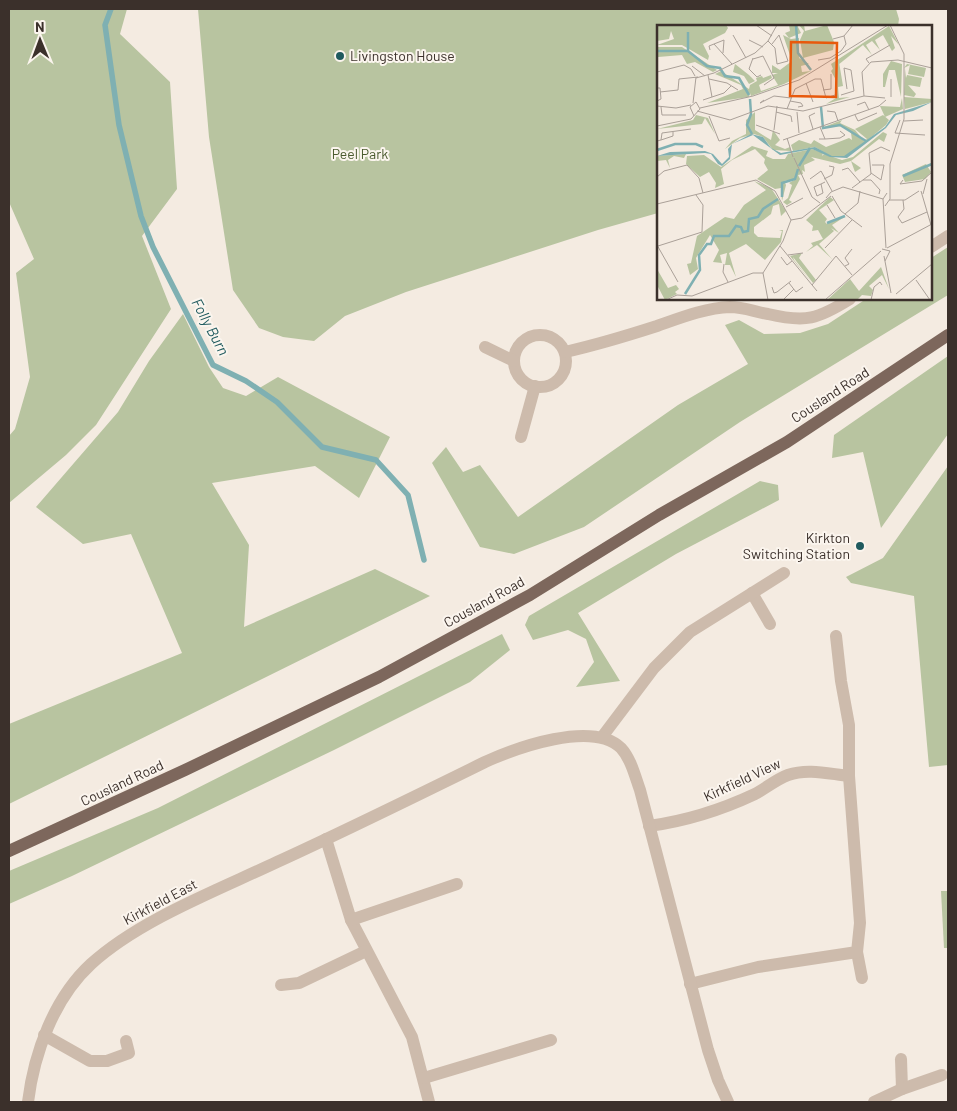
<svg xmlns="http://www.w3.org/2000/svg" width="957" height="1111" viewBox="0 0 957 1111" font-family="Barlow,sans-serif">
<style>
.green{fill:#b8c4a0}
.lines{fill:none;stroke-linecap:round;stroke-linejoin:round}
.stream{stroke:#7fb0b2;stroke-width:5.5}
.minor{stroke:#cdbbac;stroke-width:12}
.primary{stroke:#7d675c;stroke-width:12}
.poi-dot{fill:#1f5a5e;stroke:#fbf5ee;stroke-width:2}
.labels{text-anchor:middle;stroke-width:4;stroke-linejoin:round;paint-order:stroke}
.poi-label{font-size:14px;fill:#3b302b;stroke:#fbf5ee;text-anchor:start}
.park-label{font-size:14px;fill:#4a5a2e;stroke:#fbf5ee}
.street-label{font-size:14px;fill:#3b302b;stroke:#fbf5ee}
.water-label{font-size:15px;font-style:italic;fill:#1f5a5e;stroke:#fbf5ee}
.inset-river{fill:none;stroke:#7fb0b2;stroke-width:2.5}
.inset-road{fill:none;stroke:#aaa098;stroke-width:1}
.view{fill:#e8590c;fill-opacity:0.15;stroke:#e8590c;stroke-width:2.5}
.inset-edge{fill:none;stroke:#3b302b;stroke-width:2.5}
</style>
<rect width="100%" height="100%" fill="#f4ebe1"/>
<!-- green -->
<g class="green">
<path d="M9,9H127L120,34L170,82L177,189L142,236L171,309L96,425L66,455L9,503V436L15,429L30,377L16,273L34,259L9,202Z"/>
<path d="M198,9H896L899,19L898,26H658V213L598,230L406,292L345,316L314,341L283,337L259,328L233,290L209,137Z"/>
<path d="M948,247V295L740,422L584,527L514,554L480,547L432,463L446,447L463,472L480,465L518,517L678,405L748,364L725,325L739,320L764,334L800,333L828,324L866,299H931V258Z"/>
<path d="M183,314L209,367L223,388L246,396L278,377L390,437L359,498L315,466L212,483L249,545L244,627L375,569L430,596L9,804V724L182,653L131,534L83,544L36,507L118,412L149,361Z"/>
<path d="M948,356V434L881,528L863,452L832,458L834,435Z"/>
<path d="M948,466V765L929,767L914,596L851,583L846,577L883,558Z"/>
<path d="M760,481L778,485L779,500L676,554L578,613L620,681L576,687L594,662L586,639L568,630L533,640L525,625L529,616Z"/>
<path d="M502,634L510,650L470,682L334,750L72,876L9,904V871L158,808Z"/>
<path d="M941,891H948V948H944Z"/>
</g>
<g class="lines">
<!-- stream -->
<path class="stream" d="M111,9L105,25L119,125L141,216L153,247L213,365L246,381L277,402L322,447L376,460L408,495L424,560"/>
<!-- minor -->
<g class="minor">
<path d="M931,247L948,236"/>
<circle cx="540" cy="361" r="26"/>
<path d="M485,347L514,361"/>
<path d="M565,352C596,345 626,336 657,326C680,318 705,308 730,307C744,307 755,312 768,314C806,323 818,319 850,299"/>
<path d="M521,437L535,386"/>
<path d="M752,593L770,624"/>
<path d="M602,737L654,668L690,632L784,573"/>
<path d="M649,826C686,821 721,810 755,794C766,788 777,779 788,775C808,768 829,774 849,776"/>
<path d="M326,839L351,920L412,1037L429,1102"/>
<path d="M351,920L457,884"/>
<path d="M857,952L862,978"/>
<path d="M690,984L758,967L857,952L860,923L849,776V725L841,681L836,636"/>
<path d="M281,985L299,983L366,951"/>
<path d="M44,1035L90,1061H107L129,1053L126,1041"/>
<path d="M901,1059L902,1089"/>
<path d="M424,1078L551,1040"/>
<path d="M28,1102C34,1053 54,998 91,964C139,920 218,890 277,862C347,830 416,796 485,762C516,748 592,720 621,748C631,759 635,776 640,790L708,1050L718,1080L728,1102"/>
<path d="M874,1102L902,1089L942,1075"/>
</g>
<!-- primary -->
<path class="primary" d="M9,851L185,770L379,677L530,595L659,515L787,442L948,335"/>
</g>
<!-- markers -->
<g class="poi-dot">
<circle cx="340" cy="56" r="5"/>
<circle cx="860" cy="546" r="5"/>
</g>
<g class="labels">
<!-- poi labels -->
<g class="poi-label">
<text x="350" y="61">Livingston House</text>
<text x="850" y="543" text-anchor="end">Kirkton<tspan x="850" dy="16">Switching Station</tspan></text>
</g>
<!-- park labels -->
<g class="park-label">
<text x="360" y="159">Peel Park</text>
</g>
<!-- street labels -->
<g class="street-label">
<text transform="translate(830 395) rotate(-33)" y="5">Cousland Road</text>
<text transform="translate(484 602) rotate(-29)" y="5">Cousland Road</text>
<text transform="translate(742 780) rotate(-25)" y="5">Kirkfield View</text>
<text transform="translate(122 783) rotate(-25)" y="5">Cousland Road</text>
<text transform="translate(160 902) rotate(-28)" y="5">Kirkfield East</text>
</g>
<!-- water labels -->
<g class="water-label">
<text transform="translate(210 327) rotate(62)" y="5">Folly Burn</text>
</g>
</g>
<!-- overview -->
<g transform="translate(657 25)">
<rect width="275" height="275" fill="#f4ebe1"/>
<path d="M0,0H69L71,3L68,8L46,19L52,31L51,35L25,20H0L17,14L14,6L12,14L0,16ZM132,0H140L144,8L132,13L128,8L133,6ZM142,0H147L148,6L170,0L177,17L176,25L146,33L143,15L147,6ZM232,1L242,20L234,11L238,23L235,26L226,10L218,15L223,25L215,16L209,20L215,30L206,20L176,44L174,39ZM126,10L134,14L142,13V33L152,39L144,41L145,47L154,46L127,59L94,71L93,68L92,72L50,78L86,64L84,60L58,49L64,46L92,64L93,60L100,56L99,53L105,51L106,53L114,50L115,53L102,60L104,66L121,60L115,50L121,48H115V40L123,45L135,36ZM0,22H25L60,45L56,47L38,37L30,39L25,30L1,32ZM234,36L245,39L244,72L238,45H232L228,62H226V49ZM182,37L186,61L181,62L182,73L193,72L169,79L179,73V55L174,46ZM78,39L92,50L98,56L92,59L87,51L76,47ZM250,39L269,43L267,52L251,49L253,40L247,43ZM248,44L249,53L250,50L265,53L263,62L251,60L259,69L257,72L247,70ZM247,72L275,74V77L248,84ZM245,73L246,84L228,92L223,81L243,82ZM98,87V105L114,115L116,105L123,115L118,120L128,124L133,122L134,126L116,125L106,112L97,109L83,113L68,124L75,116L89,109V95ZM39,90L51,93L58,109L48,93L45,99L0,104L36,95ZM226,90L232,95L229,100L191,131L175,132L158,122L136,126L134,120L142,115L154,119L157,115L169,122L192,113L195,115L194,108L186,101L167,102L185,95L183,98L198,105L207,116L210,114L198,104ZM226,107L230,109L227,117L222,114L194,136L204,143L198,147L194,136L183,139L154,132L158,135L147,140L148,147L145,145L146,149L141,150L143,154L132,175L135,177L130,180L126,177L131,173L135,160L132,158L139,154L127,156L129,160L125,176L124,163L118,164L100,154L111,145L107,138L108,134L98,124L75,135L64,144L67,159L58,163L59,158L52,147L43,152L29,139L30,131L47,130L64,142L95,121L111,126L109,131L116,134H128L131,129L155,124L166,128L165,131L167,129L185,135L196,132ZM29,129L27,133L17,131L11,135L13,143L9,135L0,136V131ZM269,139L274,147L268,154L248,157L245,150ZM97,156L114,163L129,186L124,191L122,179L116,181L114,189L97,202V208L101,212L123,213L125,206L122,205H126L124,217L108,235L89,219L72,228L79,252L73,240H68L70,228L63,230L65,238L56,237L62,225L53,210L39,233L41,244L33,250L30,239L34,238L40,211L68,192L77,194L87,180L109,165ZM173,172L177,175L162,185L170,194L168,197L170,199L189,191L175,200L182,208L174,203L177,206L162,219L175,234L160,220L149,227L156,221L154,218L166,214L161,205L155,206L156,201L149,195ZM145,228L142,233L159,255L156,258L136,232L137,235L155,258L133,231ZM224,242L232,264L225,250L212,261L216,265L214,271L205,270L200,275H170L193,254L202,266ZM0,244L11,263L19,260L22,264L18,267L20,269L8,275L0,260Z" fill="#b8c4a0"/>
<path d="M275,77L256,86L239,90L229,103L190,133L173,132L155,124L123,130L96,110L75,119L73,134L65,141L61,139L54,129L48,128L0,131L13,127L48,126L56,129L65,139L72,132L71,124L75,119L94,109L106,112L114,123L124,128L158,122L175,131H187L228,102L237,89Z" fill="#7fb0b2"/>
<path class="inset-river" d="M139,0L141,28L154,45M0,26H31L50,41L63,43L68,51L82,53L92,70M31,26V7M93,74L94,89L90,100L95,109M164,82L166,103L183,100L209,116M0,125L18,119H39L46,122M142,141L153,123M246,151L275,139M125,172V158L138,154L141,144M170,198L188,191M28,269L43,245L42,230L50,219H54L57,211H72L79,201L84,202L86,207L91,206L92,194L101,192L106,184L121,174"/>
<path class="inset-road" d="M99,0L115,11M76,10L89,33M176,14L187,11L196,0M92,15L106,22M111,16L118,23L120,39L131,36L122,10L115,19M57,19L67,15L66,28M53,25L52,21L57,19L75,39M96,33L92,44L100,52L104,50M96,34L106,31L117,53L107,60M161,35L173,33L184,26L189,19L187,11M212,38L209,34L233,20M35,41L48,51M0,47L27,40L34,44L38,51M39,53L57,48L98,28L111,16L120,0M52,54L70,58L81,65M149,58L156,77M0,63H3L4,74L0,76M166,65L174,64V49M3,67L21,65L22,54L41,52M184,70L197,66L194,45L187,43L190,64M207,71L228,73M55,72L67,68L74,61M234,72V54M46,75L55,72L51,50M107,75L103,78L117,71L134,73M133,76L144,78L146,81L141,82M36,78L39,52M200,80L208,77L212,85M0,81L19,83L34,80M4,82L5,90H29M43,83L96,71L142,55L231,0M130,84L138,64L158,54H164L169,73L178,70M40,86L73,95L111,81L146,86L207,71L205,47L214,37L241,35L275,43M170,86L178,87L181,96M119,87L134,91L135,97M140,87L142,108M198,90L201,96L220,88M52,91L62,116L73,113M243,95L238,108L268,110M247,96L266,95M99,100L123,109M0,101L34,94L43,84L39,77L33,82L37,91M156,104L152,91L158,88M117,105L120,81M130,113L136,132M162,114H168L163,102M168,114L183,113L188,110L183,106M4,115L16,111V107M126,115L222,81L229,75M0,116L4,115L5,108L34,104M137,133L155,172L163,178M185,145L191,143L203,157M214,148L224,155L227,140H215M0,152L7,146L30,140L42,153L46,168M153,154L164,146L175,166M167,154L175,150L177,142L172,141M206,155H214L223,165L222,169M246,155L243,159L265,156L275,147M164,159L157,162L160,171L166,168L164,159L168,157M195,163L214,149L212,128L224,122L233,126M264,166L274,200M266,169L270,154M175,171L184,186L205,202M169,173L174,167L186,162L226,174M232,175H248L262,166M246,175L247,184L241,192L245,198L270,187M0,179L99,155L118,166L134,195L126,216L106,248H96L35,271L20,270L9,275M170,180L178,193M228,181L233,174V139L247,94V29L233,0M129,182L146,173M188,189L201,178L203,166M134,195L145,193L174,171M0,220L21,257M1,221L45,207L46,180L39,170M123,221L160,266M168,223L195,195M229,223L226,174L230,168M230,223L275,199M225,224L233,226L228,236M131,230L146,228M227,231L234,268M124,232L130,240L135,236M67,239L66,247L71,257M188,241L192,239L188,233L195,224M106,248L111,275M259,255L273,275M132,258L139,267L146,262M155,260L179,231L195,250M115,262L117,268L120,267L134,256M239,269L275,239M126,275L137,264M168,275L224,226M214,275L217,262L223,257L225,260"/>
<path class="view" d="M134,17L180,18L179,72L133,71Z"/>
<rect width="275" height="275" class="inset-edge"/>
</g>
<!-- border -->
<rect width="957" height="1111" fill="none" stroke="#3b302b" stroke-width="20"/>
<!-- north arrow -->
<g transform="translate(40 40) rotate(359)" stroke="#fbf5ee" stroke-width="4" paint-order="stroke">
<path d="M0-4L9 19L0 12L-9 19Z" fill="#3b302b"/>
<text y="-8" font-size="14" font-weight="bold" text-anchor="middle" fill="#3b302b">N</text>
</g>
</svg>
